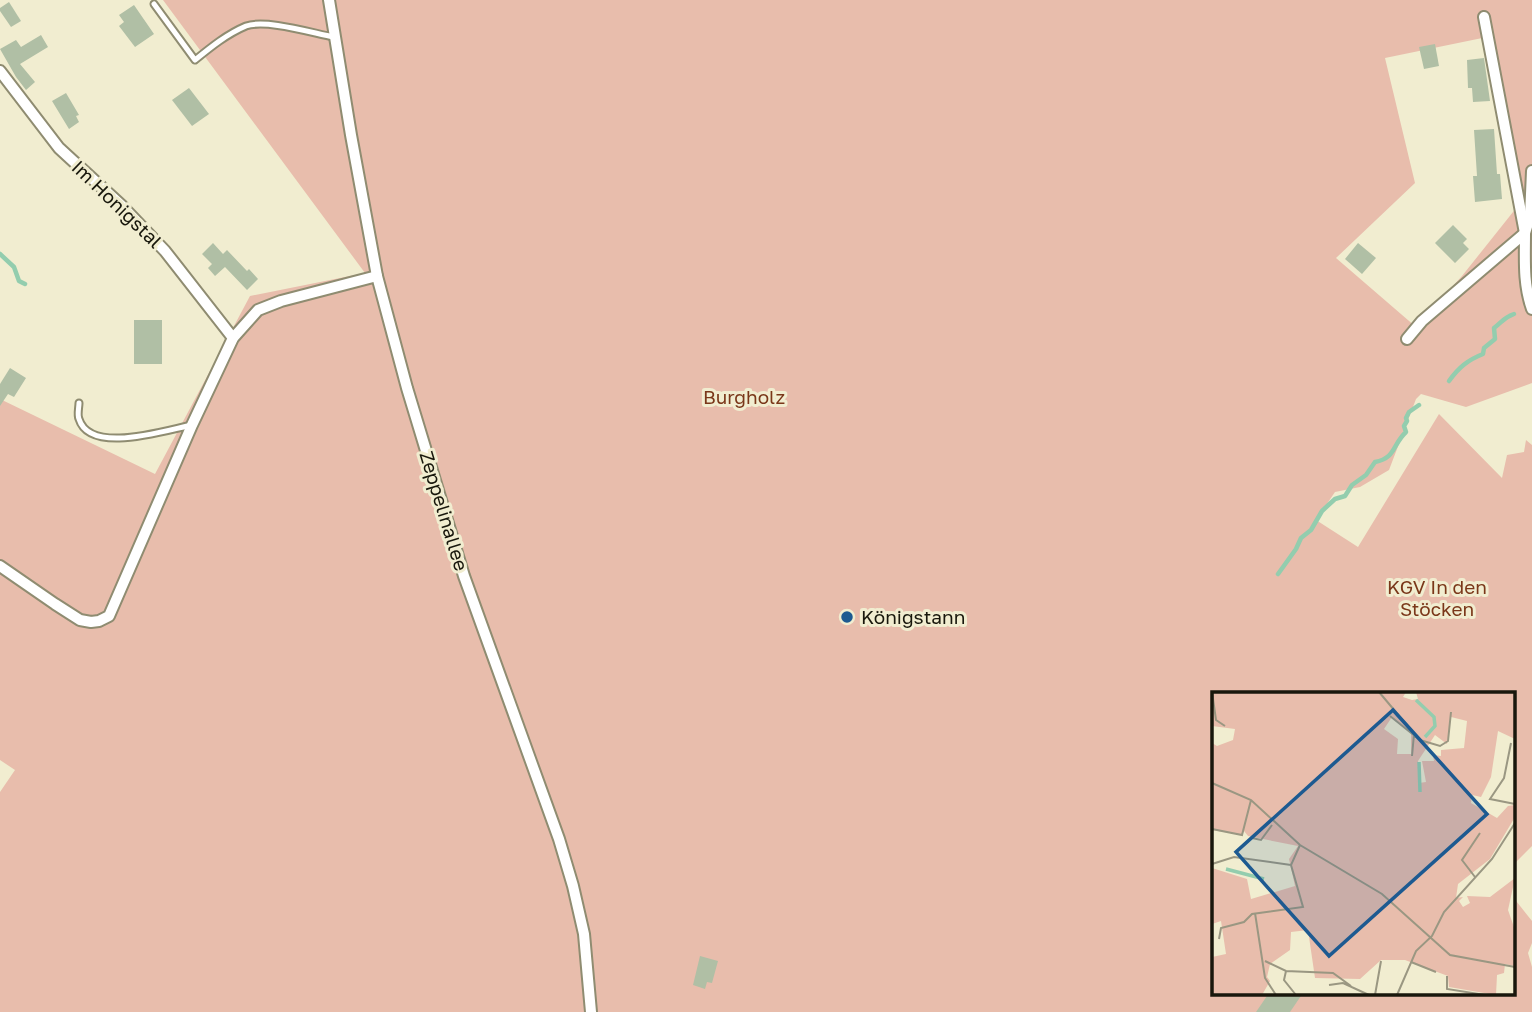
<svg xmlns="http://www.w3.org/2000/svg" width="1532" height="1012" viewBox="0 0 1532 1012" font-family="'Golos Text',sans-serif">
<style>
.green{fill:#e8bdac;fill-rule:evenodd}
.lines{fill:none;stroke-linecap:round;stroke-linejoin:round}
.stream{stroke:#93cdae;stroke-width:4.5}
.building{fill:#b0bfa5}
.lane-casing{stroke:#8f8c71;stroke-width:9}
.street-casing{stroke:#8f8c71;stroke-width:14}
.lane{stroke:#fff;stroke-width:5}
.street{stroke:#fff;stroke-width:10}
.poi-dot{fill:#1d5a91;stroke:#f1edd0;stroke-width:2.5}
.labels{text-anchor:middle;stroke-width:6;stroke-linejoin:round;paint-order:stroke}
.street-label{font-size:19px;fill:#18170c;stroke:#f1edd0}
.park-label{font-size:19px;fill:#7a3719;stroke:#f1edd0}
.poi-label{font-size:19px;fill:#18170c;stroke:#f1edd0;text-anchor:start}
.inset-river{fill:none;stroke:#93cdae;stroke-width:3.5}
.inset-road{fill:none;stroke:#9a9782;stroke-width:2}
.view{fill:#1d5a91;fill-opacity:0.15;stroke:#1d5a91;stroke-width:3.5}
.inset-edge{fill:none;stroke:#18170c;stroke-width:3.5}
</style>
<rect width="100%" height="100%" fill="#f1edd0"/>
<!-- green -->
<path class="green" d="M163,0H1532V383L1466,407L1421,394L1416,399L1389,470L1360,487L1335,492L1316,520L1358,547L1439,414L1502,478L1507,455L1524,452L1526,440L1532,445V846L1513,865V694H1214V993H1513V897L1532,921V943L1528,953L1532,967V1012H0V792L15,770L0,760V399L155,474L250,296L365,273ZM1492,36L1517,207L1462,276L1416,327L1336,258L1415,183L1385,58Z"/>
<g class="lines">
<!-- stream -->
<g class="stream">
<path d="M0,254L14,267L19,281L25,284"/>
<path d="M1449,381C1459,367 1468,360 1483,354L1484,348L1495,339L1494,328C1503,321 1503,318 1514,314"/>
<path d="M1278,574L1296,549L1301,538L1311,530L1322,511L1335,499L1345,496L1352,485L1366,475L1375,462C1396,458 1392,445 1406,432L1404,426L1407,421L1406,418L1409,412L1419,405"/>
</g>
</g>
<!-- building -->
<g class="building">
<path d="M9,2L21,21L11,27L0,11V8Z"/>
<path d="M134,5L154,34L135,47L119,26L124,22L119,15Z"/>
<path d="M41,35L48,47L20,64L35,82L26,90L16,77L0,49L16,40L21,47Z"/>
<path d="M1435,44L1439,66L1424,69L1419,47Z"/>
<path d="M1484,58L1490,101L1473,102L1472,88H1468L1467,60Z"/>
<path d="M189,88L209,114L192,126L172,100Z"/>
<path d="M66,93L79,115L76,116L79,122L69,129L52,101Z"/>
<path d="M1494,129L1497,174H1500L1502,199L1475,202L1473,176H1477L1474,130Z"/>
<path d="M1453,225L1467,239L1463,243L1469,249L1455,263L1435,243Z"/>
<path d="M213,243L223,254L227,250L247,271L249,269L258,279L247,290L225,267L215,276L208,268L212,264L202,254Z"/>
<path d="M1358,243L1376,258L1362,274L1345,259Z"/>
<rect x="134" y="320" width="28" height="44"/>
<path d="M10,368L26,378L14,397L8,394L0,406V384Z"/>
<path d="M700,956L718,961L712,983L707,982L705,989L693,985Z"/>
<path d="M1269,993H1303L1290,1012H1256Z"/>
</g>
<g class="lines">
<defs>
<g id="lane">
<path d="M154,4L195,60C211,47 227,34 246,26C266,19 312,33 334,37"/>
<path d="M79,403C79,407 77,415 79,419C90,455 166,430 192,425"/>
</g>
<g id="street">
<path d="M329,0L351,135L377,276L407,388L464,576L559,839L573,886L584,934L591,1012"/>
<path d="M1484,17L1525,233C1525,259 1523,284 1532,309"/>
<path d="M0,71L59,148L122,206L165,251L233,338"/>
<path d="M1407,339L1422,321L1525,233L1530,217L1532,171"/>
<path d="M0,566L55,604L80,620L91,622L99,621L109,616L192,425L233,338L258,310L281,301L377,276"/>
</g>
</defs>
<!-- lane casing -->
<use href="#lane" class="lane-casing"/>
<!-- street casing -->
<use href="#street" class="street-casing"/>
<!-- lane -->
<use href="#lane" class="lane"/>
<!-- street -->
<use href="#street" class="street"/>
</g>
<!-- markers -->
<circle class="poi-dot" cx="847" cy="617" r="7"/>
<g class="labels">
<!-- street labels -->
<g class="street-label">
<text transform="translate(117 204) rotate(44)" y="7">Im Honigstal</text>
<text transform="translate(444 511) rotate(73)" y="7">Zeppelinallee</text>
</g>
<!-- park labels -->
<g class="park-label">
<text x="744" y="404">Burgholz</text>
<text x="1437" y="594">KGV In den<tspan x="1437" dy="22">Stöcken</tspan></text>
</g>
<!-- poi labels -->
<g class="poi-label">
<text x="861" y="624">Königstann</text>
</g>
</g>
<!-- overview -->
<g transform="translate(1212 692)">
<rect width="303" height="303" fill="#f1edd0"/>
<path d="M0,0H194L191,5L200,8L206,7L204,0H303V47L286,39L279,85L269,105L260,103L259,111L285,126L296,114L303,113V125L278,167L246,192L244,206L251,205L247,209L251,215L258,211L255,204L278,205L303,186L296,218L303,238V274L293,272L292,281L285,283L284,303L237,295L236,284L193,268H169L148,287L103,286L96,238L79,240L78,258L58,272L55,285L58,289L50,303H0V265L14,262L9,229L0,232V176L35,187L39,207L83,194L77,167L86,154L36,144L32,139L30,143L0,138V51L5,54L21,48L23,37L0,34ZM180,25L199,40V62H185L186,47L172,37ZM239,25L255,29L252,56L229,58V64L221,63L222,69H210L214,90L207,91L206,69L223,43L235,52Z" fill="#e8bdac" fill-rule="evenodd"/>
<path class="inset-river" d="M204,8L222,25L223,34L213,45M207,70L208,100M14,177L52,187"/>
<path class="inset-road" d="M0,0L4,28L13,34M167,0L199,38M178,24L208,48L228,54L236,49L239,20M299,51L292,86L278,107L303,112M200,64L202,42M0,91L39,108L88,153L170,202L238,263L303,275M0,137L30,143L39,108M40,146L49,148L60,133M0,172L22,165L79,173M263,185L250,168L268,141M43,221L53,286L64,303M7,247L9,236L32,230L40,222L91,215L79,173L88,153M53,269L74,279L121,281L139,294M199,270L224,280M74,279L72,288L84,303M235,284V297L273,303M117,293L131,291L157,303M163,303L169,269M185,303L204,259L220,244L232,220L280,167L303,131"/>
<path class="view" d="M181,18L275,122L117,264L24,160Z"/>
<rect width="303" height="303" class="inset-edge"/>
</g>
</svg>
